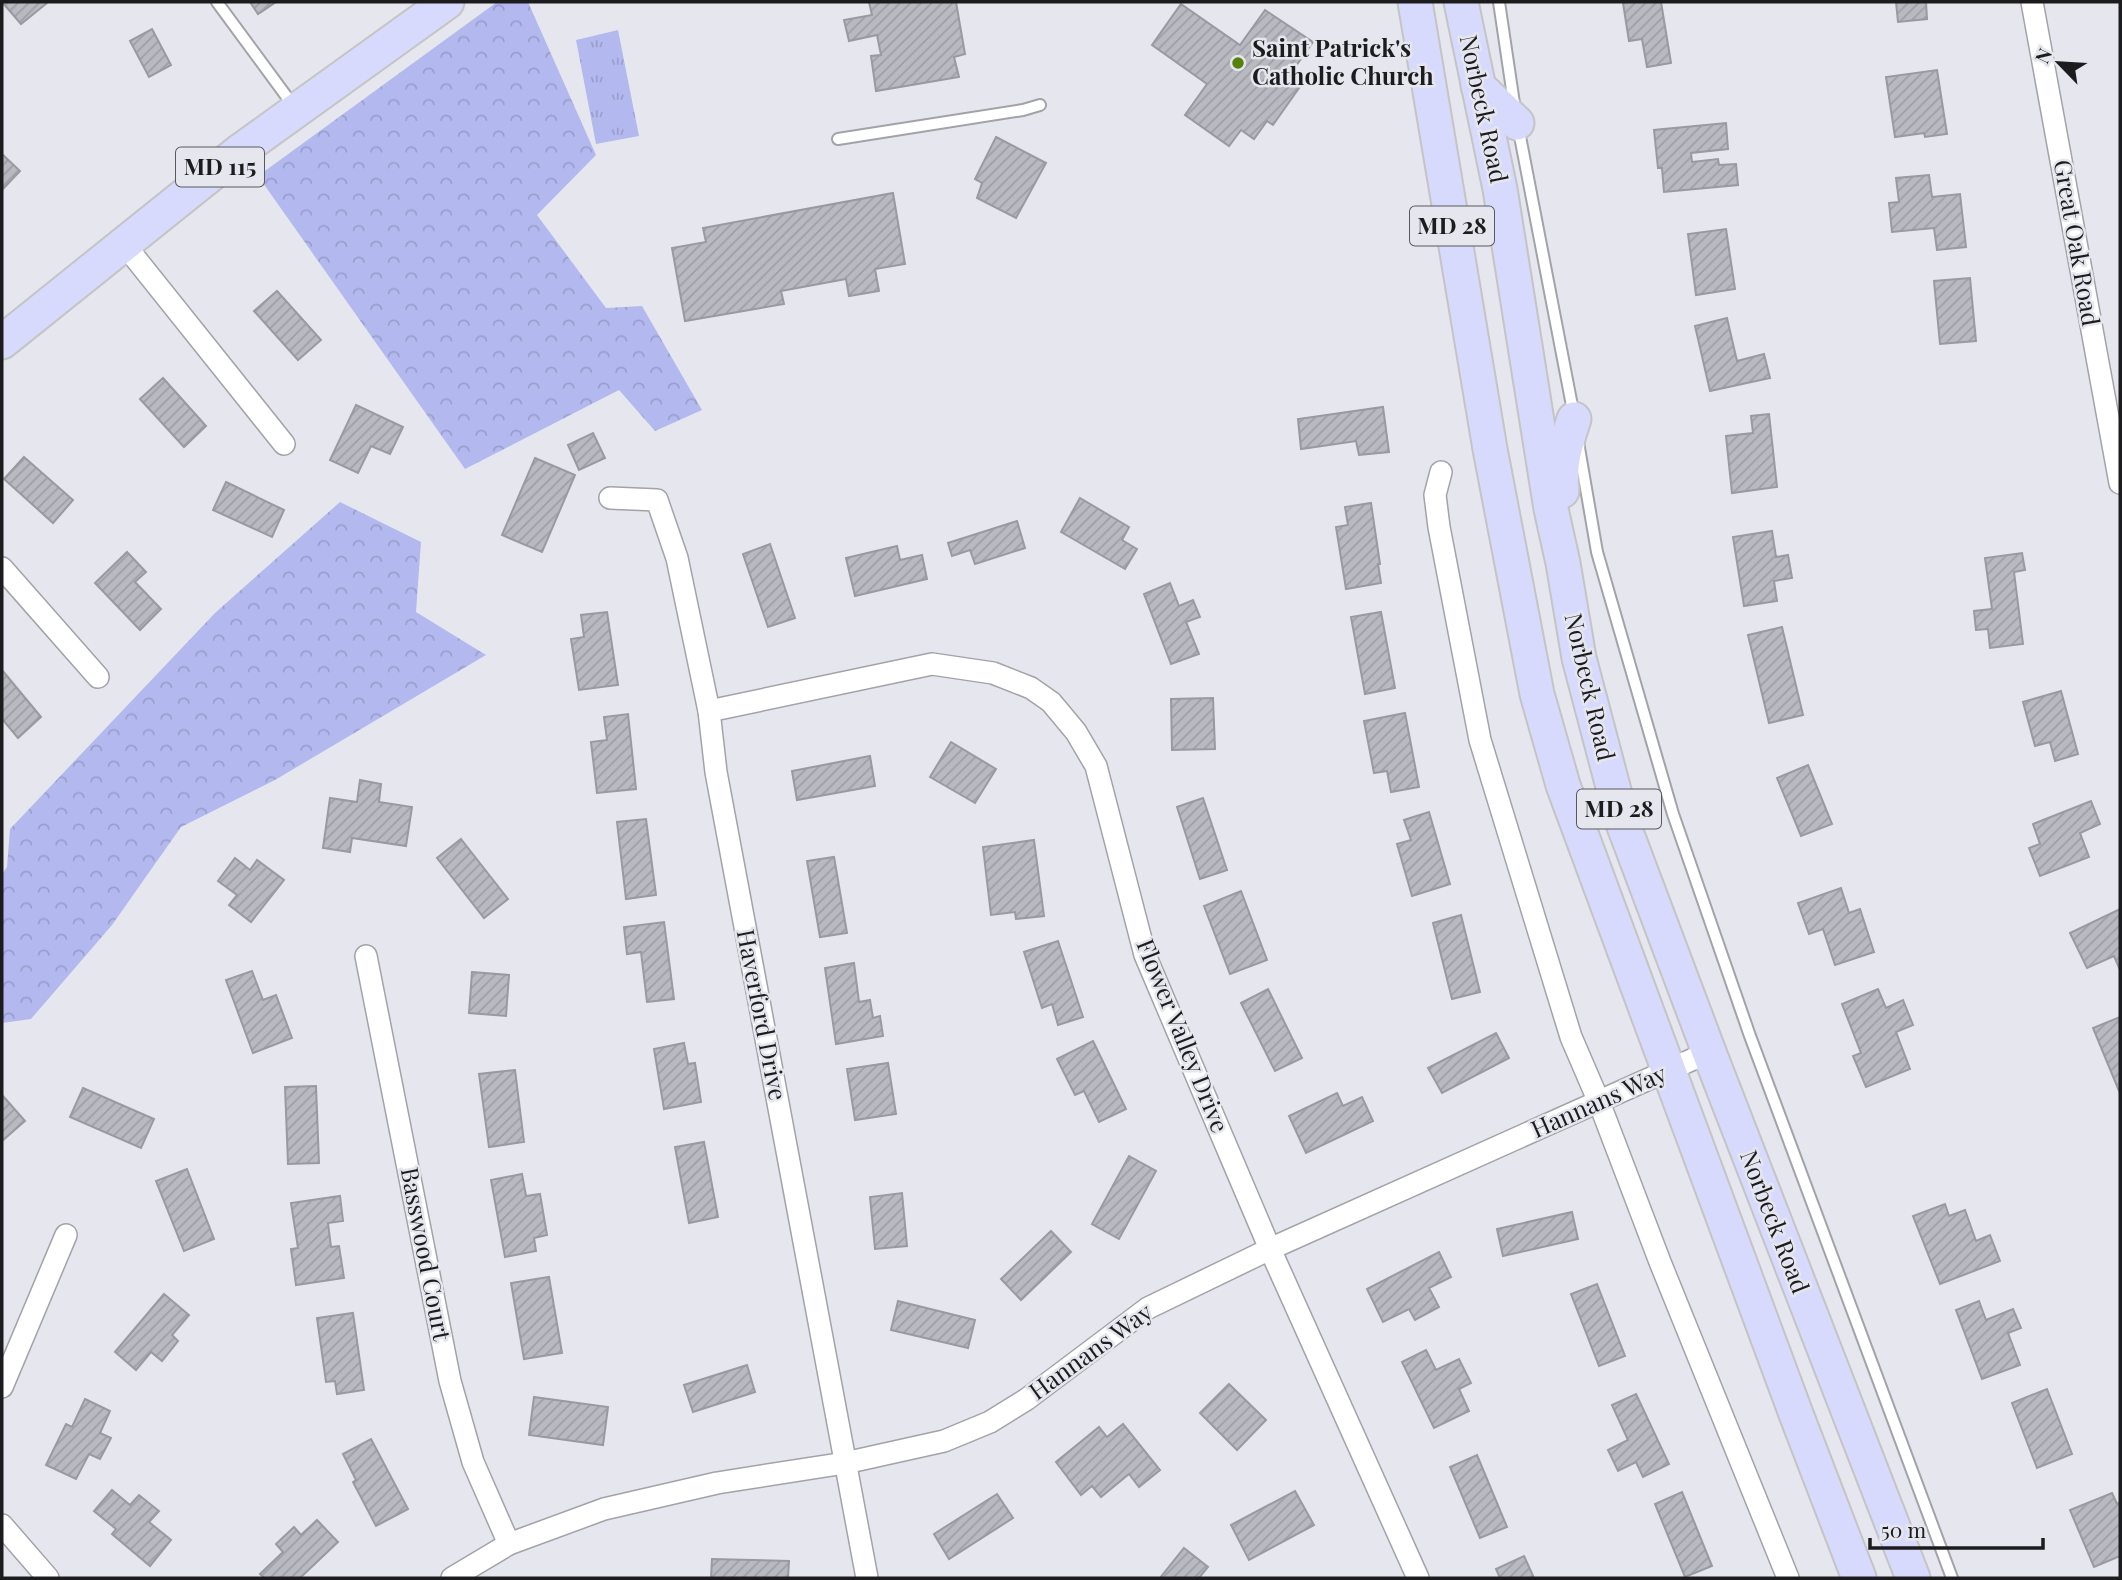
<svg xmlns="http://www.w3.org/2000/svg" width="2122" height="1580" viewBox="0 0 2122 1580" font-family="'Playfair Display',serif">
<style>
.grass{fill:url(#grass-tufts)}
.forest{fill:url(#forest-crowns)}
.building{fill:url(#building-hatch);stroke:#999aa0;stroke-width:2}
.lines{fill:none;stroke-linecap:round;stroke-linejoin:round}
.lane-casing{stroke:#a2a3a9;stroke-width:14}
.street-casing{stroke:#a2a3a9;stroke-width:24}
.primary-casing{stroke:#c4c4c5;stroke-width:37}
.lane{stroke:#fff;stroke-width:10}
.street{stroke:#fff;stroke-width:21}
.primary{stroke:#d7dafc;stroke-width:33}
.poi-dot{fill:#56810a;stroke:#e6e7ee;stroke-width:2.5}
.labels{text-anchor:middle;stroke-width:5;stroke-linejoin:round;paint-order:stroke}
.shield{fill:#e6e7ee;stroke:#59595d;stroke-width:2}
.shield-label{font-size:23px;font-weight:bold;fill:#1c1c1f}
.poi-label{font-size:24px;font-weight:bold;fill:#1c1c1f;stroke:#e6e7ee;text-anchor:start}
.street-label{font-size:24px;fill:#1c1c1f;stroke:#e6e7ee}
</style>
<defs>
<pattern id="grass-tufts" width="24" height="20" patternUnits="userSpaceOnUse" patternTransform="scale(1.75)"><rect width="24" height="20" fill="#b3b9ef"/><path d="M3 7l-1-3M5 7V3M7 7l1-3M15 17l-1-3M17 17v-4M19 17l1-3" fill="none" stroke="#999ecc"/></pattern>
<pattern id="forest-crowns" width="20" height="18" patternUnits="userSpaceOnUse" patternTransform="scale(1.75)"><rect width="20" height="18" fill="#b3b9ef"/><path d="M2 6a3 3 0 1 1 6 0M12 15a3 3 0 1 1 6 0" fill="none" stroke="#999ecc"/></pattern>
<pattern id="building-hatch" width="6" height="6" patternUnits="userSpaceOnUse" patternTransform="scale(1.75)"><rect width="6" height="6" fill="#b9bac1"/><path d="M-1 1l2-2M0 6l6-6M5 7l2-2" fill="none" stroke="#9e9fa5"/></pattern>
</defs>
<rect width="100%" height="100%" fill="#e6e7ee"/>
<!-- grass -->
<path class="grass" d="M618,30L639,136L596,144L576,40Z"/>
<!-- forest -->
<g class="forest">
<path d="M497,2H528L596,155L537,215L606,308L642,306L702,410L655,431L619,390L465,469L258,176Z"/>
<path d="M340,502L421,542L416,612L486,655L275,780L181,827L112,925L31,1019L2,1023V874L7,867L10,829L215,613Z"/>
</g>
<!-- building -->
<g class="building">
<path d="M2,2H45L47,3L21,24Z"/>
<path d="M250,2H276L258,14Z"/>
<path d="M869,2H956L965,54L954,57L959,77L876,91L871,56L881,55L877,35L849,41L844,20L872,15Z"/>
<path d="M1629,2H1661L1671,63L1647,67L1642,39L1629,41L1623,3Z"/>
<path d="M1896,2H1926L1927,19L1898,22Z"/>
<path d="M1181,4L1240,45L1265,10L1313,42L1286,80L1299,88L1273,125L1267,121L1254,139L1241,130L1229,146L1185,115L1207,84L1152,45Z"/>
<path d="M152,29L171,65L149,77L130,41Z"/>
<path d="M1937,70L1947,134L1925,137L1924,133L1895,137L1886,77Z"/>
<path d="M1726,123L1728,149L1691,153L1692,162L1718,159L1719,165L1736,164L1738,185L1664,192L1662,168H1658L1654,130Z"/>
<path d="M996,137L1046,163L1016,218L977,198L982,183L975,179Z"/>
<path d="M2,154L20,171L2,190Z"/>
<path d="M1929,175L1932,197L1960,194L1966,247L1937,250L1934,228L1892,232L1889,203L1899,202L1896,178Z"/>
<path d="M893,193L905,264L875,269L879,291L849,296L846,279L781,291L784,304L685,321L672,248L706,242L703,228Z"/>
<path d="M1726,229L1735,289L1696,295L1688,234Z"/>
<path d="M1970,278L1976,341L1940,344L1934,281Z"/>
<path d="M277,291L321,340L298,360L254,311Z"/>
<path d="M1727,318L1737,361L1764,354L1770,378L1710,391L1695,326Z"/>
<path d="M163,378L206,426L184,447L140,399Z"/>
<path d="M356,405L403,427L390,454L371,446L358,473L330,460Z"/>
<path d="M1383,407L1389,452L1359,455L1356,441L1301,449L1298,419Z"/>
<path d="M1769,414L1777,487L1732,493L1726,436L1753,433L1751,416Z"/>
<path d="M593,433L605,458L579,470L568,445Z"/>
<path d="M24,457L73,500L53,523L4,479Z"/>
<path d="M535,458L575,475L542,552L502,535Z"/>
<path d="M226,482L284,510L272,537L213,510Z"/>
<path d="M1080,498L1129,527L1122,540L1137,549L1125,569L1061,532Z"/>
<path d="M1371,503L1380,564H1378L1381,583L1346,589L1336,527L1348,525L1345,507Z"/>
<path d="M1017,521L1025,548L975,564L970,550L952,556L948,543Z"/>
<path d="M1772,531L1776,557L1788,555L1792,578L1774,581L1777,601L1744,606L1733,537Z"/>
<path d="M770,544L795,618L768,627L743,554Z"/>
<path d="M897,546L900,560L922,555L927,579L855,596L846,558Z"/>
<path d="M127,552L146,572L135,582L161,609L140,630L95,583Z"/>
<path d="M2022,553L2025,570L2014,572L2023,644L1990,648L1988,629L1976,630L1974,611L1992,609L1985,558Z"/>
<path d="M1170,583L1179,606L1193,600L1200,617L1186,622L1199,654L1171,664L1144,594Z"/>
<path d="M607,612L618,685L579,690L571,639L584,637L581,615Z"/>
<path d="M1381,612L1395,688L1365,694L1351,617Z"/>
<path d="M1782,627L1803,715L1769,723L1748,635Z"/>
<path d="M2,670L41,717L18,738L2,719Z"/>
<path d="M2061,691L2078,754L2055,761L2050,742L2035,746L2023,702Z"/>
<path d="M1213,698L1215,749L1172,750L1171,699Z"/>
<path d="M1405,713L1419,787L1391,792L1387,771L1374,773L1364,721Z"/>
<path d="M628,714L636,789L597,793L591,742L607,740L604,717Z"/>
<path d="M951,742L996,769L975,803L930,777Z"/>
<path d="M870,756L875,786L797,800L792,771Z"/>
<path d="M1808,765L1832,824L1801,836L1777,778Z"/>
<path d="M360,780L381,784L379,802L412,807L406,846L352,838L350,852L323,848L330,798L357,802Z"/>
<path d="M1203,798L1227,870L1200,879L1177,807Z"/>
<path d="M2091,801L2100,824L2080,833L2089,857L2040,876L2029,848L2040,844L2033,824Z"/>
<path d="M1429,812L1450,884L1412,896L1397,844L1411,840L1404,820Z"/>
<path d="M646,819L656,895L626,899L617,822Z"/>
<path d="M461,839L508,899L484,918L437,858Z"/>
<path d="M1034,840L1044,916L1016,919L1015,912L991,915L983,847Z"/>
<path d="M834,857L847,933L820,937L807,861Z"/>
<path d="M235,858L250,870L257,860L284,880L251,922L229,905L237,895L218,881Z"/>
<path d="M1841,888L1849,913L1860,909L1874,952L1835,965L1823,929L1809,934L1798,903Z"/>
<path d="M1241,891L1267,960L1230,974L1204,906Z"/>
<path d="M2120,909V970L2114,956L2087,968L2070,933Z"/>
<path d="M1461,915L1480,992L1452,999L1433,923Z"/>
<path d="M664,922L674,999L647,1002L641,952L627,954L624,927Z"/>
<path d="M1058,941L1083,1017L1058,1025L1052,1004L1042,1008L1024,952Z"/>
<path d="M854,963L859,1002L870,1000L873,1018L880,1016L883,1036L836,1044L825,968Z"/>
<path d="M252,971L263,1000L276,995L292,1038L253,1053L226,980Z"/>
<path d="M472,972L509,975L506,1016L469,1013Z"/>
<path d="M1268,989L1302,1058L1275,1071L1241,1003Z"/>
<path d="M1878,989L1886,1008L1903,1000L1913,1025L1896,1032L1910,1069L1866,1087L1853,1056L1861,1053L1842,1004Z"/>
<path d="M2120,1017V1090L2119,1091L2093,1028Z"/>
<path d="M1496,1033L1509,1058L1442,1093L1428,1068Z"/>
<path d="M1093,1041L1126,1109L1099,1122L1084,1091L1075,1095L1057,1059Z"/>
<path d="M684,1043L688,1064L695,1063L701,1102L664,1109L654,1049Z"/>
<path d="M888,1063L896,1114L855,1120L847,1069Z"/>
<path d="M515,1070L524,1142L489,1147L479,1074Z"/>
<path d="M316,1086L319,1163L288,1164L285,1087Z"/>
<path d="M83,1088L154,1119L141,1148L70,1117Z"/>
<path d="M1337,1093L1343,1106L1362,1097L1373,1121L1306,1153L1289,1116Z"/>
<path d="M3,1096L25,1121L2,1141V1097Z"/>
<path d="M704,1142L718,1217L689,1223L675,1147Z"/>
<path d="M1129,1156L1156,1171L1119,1239L1092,1224Z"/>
<path d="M187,1169L214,1239L184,1251L156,1181Z"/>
<path d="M522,1174L526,1196L540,1194L547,1235L534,1238L536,1251L505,1257L491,1180Z"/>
<path d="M902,1193L907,1246L875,1249L870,1197Z"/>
<path d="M340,1196L343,1221L328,1223L331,1247L339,1246L344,1278L296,1285L291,1249L298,1248L291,1203Z"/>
<path d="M1945,1204L1949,1216L1965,1210L1976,1241L1990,1235L2000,1261L1940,1284L1913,1216Z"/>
<path d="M1572,1212L1578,1239L1503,1256L1497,1229Z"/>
<path d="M1051,1231L1071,1252L1021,1300L1001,1279Z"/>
<path d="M1439,1252L1451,1277L1429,1288L1439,1307L1415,1320L1409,1309L1383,1322L1367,1289Z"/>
<path d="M549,1277L562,1353L524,1359L511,1283Z"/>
<path d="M1597,1284L1625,1356L1599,1366L1571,1294Z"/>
<path d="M164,1294L189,1315L172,1335L178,1341L162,1361L151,1352L136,1370L115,1352Z"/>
<path d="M898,1301L975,1320L968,1348L891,1330Z"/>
<path d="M1979,1301L1986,1320L2013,1309L2021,1328L2008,1333L2020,1365L1982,1379L1956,1310Z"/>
<path d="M353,1313L364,1390L337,1394L335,1381L326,1382L317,1318Z"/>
<path d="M1426,1350L1436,1370L1459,1359L1471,1383L1459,1389L1469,1411L1434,1428L1402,1362Z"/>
<path d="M747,1365L755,1392L693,1412L684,1385Z"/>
<path d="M1229,1384L1266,1420L1237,1450L1200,1413Z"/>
<path d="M2047,1389L2072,1454L2037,1468L2012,1403Z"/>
<path d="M1636,1394L1669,1464L1643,1477L1636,1462L1618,1471L1608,1450L1628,1440L1612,1405Z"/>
<path d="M534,1397L608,1407L603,1445L529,1435Z"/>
<path d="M85,1399L110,1411L100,1433L111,1438L100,1459L89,1454L76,1479L46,1465L66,1424L72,1427Z"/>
<path d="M1123,1424L1160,1470L1139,1487L1129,1474L1101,1497L1092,1486L1081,1495L1056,1462L1099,1427L1107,1437Z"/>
<path d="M371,1439L408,1509L376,1526L353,1482L356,1480L343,1454Z"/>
<path d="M1477,1455L1507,1527L1480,1538L1450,1467Z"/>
<path d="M112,1490L130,1505L139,1495L159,1511L149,1522L171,1540L150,1566L112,1534L116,1529L94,1511Z"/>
<path d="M1295,1491L1314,1525L1249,1560L1231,1525Z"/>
<path d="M1682,1492L1712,1566L1685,1577L1655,1504Z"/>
<path d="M2112,1493L2117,1504L2120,1502V1556L2094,1567L2070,1510Z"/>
<path d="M997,1494L1013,1518L949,1559L934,1534Z"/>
<path d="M317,1520L338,1542L300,1578H264L260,1574L283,1552L276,1544L294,1527L301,1535Z"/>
<path d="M1184,1548L1208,1567L1199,1578H1160Z"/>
<path d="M1524,1556L1534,1578H1500L1496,1569Z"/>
<path d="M712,1559L789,1561L788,1578H711Z"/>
</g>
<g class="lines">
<defs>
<g id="lane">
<path d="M217,2L295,108"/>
<path d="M1499,2L1515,110"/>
<path d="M1518,126L1574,416"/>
<path d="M838,139L1023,110L1040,105"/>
<path d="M1578,442L1597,552L1673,814L1750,1036L1952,1578"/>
</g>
<g id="street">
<path d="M2032,2L2120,483"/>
<path d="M124,244L284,444"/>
<path d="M1441,472L1435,495L1439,527L1480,740L1571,1037L1599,1102L1660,1262L1788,1578"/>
<path d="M610,498L657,500L677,558L709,711L716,772L867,1578"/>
<path d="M2,568L98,677"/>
<path d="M709,711L932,664L993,673L1031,688L1051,702L1076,732L1096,766L1145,955L1270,1249L1418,1578"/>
<path d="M366,956L450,1381L473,1462L509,1544"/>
<path d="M2,1387L66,1235"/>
<path d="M2,1525L48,1578"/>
<path d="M452,1578L509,1544L604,1509L717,1483L845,1463L944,1441L990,1422L1027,1399L1148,1308L1270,1249L1709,1052"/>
</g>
<g id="primary">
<path d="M1415,2L1490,449L1537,694L1563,785L1796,1414L1859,1578"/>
<path d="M1461,2L1500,189L1551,509L1563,563L1579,658L1622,821L1709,1052L1913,1578"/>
<path d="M1478,86L1517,123"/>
<path d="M2,342L240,151L447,2"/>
<path d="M1562,491C1559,465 1566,443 1574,419"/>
</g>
</defs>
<!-- lane casing -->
<use href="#lane" class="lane-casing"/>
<!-- street casing -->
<use href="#street" class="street-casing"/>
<!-- primary casing -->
<use href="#primary" class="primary-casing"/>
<!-- lane -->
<use href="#lane" class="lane"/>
<!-- street -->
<use href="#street" class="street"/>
<!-- primary -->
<use href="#primary" class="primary"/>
</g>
<!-- markers -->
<circle class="poi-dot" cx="1238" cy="63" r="7"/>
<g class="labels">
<!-- shield labels -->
<g class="shield">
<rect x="176" y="147.5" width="88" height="39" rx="5"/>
<rect x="1410" y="206.5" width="84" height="39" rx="5"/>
<rect x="1577" y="789.5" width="84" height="39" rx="5"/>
</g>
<g class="shield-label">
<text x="220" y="175">MD 115</text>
<text x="1452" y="234">MD 28</text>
<text x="1619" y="817">MD 28</text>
</g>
<!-- poi labels -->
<g class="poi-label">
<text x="1252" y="57">Saint Patrick's<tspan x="1252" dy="28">Catholic Church</tspan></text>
</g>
<!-- street labels -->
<g class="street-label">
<text transform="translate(1483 109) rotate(78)" y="8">Norbeck Road</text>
<text transform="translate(2076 243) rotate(80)" y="8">Great Oak Road</text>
<text transform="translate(1589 687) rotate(77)" y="8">Norbeck Road</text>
<text transform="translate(761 1015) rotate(79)" y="8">Haverford Drive</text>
<text transform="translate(1182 1036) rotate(68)" y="8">Flower Valley Drive</text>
<text transform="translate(1599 1102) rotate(-24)" y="8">Hannans Way</text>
<text transform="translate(1774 1222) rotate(69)" y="8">Norbeck Road</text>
<text transform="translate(425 1254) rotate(79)" y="8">Basswood Court</text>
<text transform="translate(1091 1352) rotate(-36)" y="8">Hannans Way</text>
</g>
</g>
<!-- border -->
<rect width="2122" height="1580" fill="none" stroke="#1c1c1f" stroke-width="7"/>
<!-- north arrow -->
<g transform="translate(2059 63) rotate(295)" stroke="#e6e7ee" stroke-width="5" paint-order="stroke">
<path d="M0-5L12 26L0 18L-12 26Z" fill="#1c1c1f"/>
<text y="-10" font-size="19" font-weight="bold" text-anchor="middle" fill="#1c1c1f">N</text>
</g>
<!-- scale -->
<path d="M1870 1538v10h173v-10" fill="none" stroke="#1c1c1f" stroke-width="3.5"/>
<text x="1881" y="1538" font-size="21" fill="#1c1c1f" stroke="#e6e7ee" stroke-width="5" paint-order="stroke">50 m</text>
</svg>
